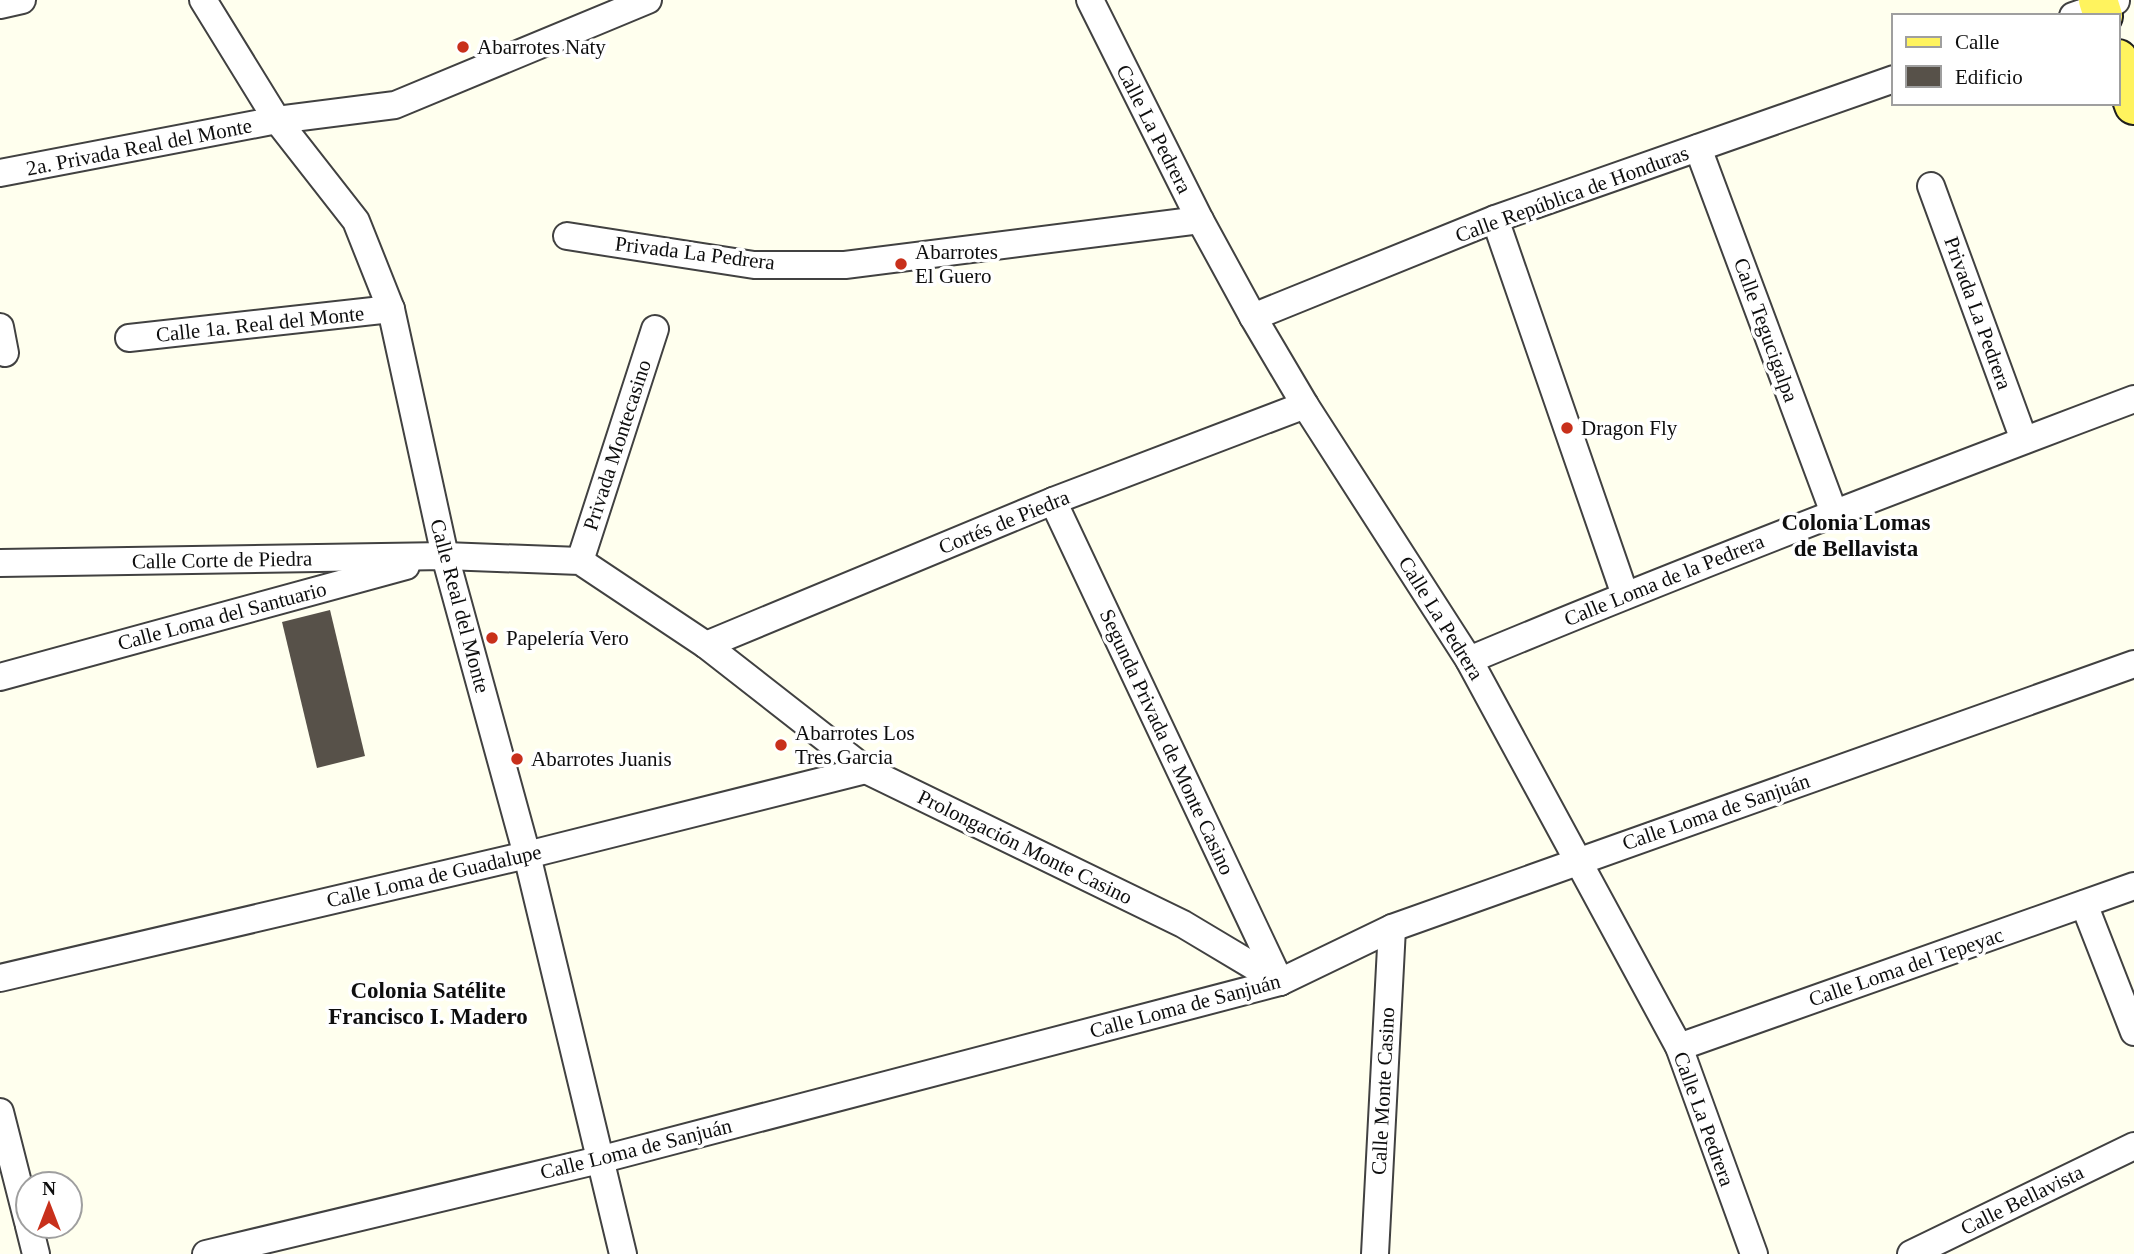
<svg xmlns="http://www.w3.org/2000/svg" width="2134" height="1254" viewBox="0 0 2134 1254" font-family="Georgia,serif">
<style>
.building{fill:#575149}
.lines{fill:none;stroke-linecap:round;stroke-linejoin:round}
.street-casing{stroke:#414141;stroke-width:30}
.primary-casing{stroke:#1f1f1f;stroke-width:42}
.street{stroke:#fff;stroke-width:26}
.primary{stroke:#fff35e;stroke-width:38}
.poi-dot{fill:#c8301b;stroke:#fff;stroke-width:2.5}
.labels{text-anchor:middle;stroke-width:7;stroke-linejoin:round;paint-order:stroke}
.poi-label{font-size:21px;fill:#0e0e0e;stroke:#fff;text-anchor:start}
.street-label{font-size:21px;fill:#0e0e0e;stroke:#fff}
.neighbourhood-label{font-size:23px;font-weight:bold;fill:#0e0e0e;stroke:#fff}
</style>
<rect width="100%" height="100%" fill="#ffe"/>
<!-- building -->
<path class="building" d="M330,610L365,756L317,768L282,622Z"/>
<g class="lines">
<defs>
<g id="street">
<path d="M203,0L277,120L356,221L391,309L445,556L527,855L623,1254"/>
<path d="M1090,0L1200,220L1253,317L1305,405L1469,660L1679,1047L1754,1254"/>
<path d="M0,5L22,0"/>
<path d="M2073,16L2116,1"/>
<path d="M1698,148L1834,513"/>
<path d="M0,173L277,120L395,105L648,0"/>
<path d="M1931,186L2024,440"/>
<path d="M1495,219L1625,595"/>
<path d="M567,236L754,265H845L1200,220"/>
<path d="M1253,317L1495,219L1894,79"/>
<path d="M0,327L5,353"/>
<path d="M129,338L391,309"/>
<path d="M1053,501L1280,982"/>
<path d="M580,561L655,329"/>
<path d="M0,563L445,556L580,561L706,645L866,770L1183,924L1280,982"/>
<path d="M706,645L1053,501L1305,405"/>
<path d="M1469,660C1689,568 1911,483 2134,399"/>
<path d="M0,677L406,566"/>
<path d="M2084,904L2134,1032"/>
<path d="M0,978L527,855L866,770"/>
<path d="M1679,1047L2134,886"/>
<path d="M0,1112L28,1222"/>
<path d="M29,1226L36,1254"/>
<path d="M206,1254L599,1160L1280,982L1392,928L2134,664"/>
<path d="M1375,1254L1392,928"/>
<path d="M1911,1254L2134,1146"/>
</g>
<g id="primary">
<path d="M2098,0L2103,16"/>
<path d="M2118,59L2134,105"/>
</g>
</defs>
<!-- street casing -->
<use href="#street" class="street-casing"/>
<!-- primary casing -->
<use href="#primary" class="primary-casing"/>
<!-- street -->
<use href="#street" class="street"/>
<!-- primary -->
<use href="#primary" class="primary"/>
</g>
<!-- markers -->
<g class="poi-dot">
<circle cx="463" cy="47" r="7"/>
<circle cx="901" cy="264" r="7"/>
<circle cx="1567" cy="428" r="7"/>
<circle cx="492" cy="638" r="7"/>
<circle cx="781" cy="745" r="7"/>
<circle cx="517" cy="759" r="7"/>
</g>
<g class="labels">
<!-- poi labels -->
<g class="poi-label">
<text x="477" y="54">Abarrotes Naty</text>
<text x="915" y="259">Abarrotes<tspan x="915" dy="24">El Guero</tspan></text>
<text x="1581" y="435">Dragon Fly</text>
<text x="506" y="645">Papelería Vero</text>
<text x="795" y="740">Abarrotes Los<tspan x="795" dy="24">Tres Garcia</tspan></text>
<text x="531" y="766">Abarrotes Juanis</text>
</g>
<!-- street labels -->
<g class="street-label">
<text transform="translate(1154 129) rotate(63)" y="7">Calle La Pedrera</text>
<text transform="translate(139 147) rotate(-11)" y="7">2a. Privada Real del Monte</text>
<text transform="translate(1572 194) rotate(-20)" y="7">Calle República de Honduras</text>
<text transform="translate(695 253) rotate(7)" y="7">Privada La Pedrera</text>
<text transform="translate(1978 313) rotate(70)" y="7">Privada La Pedrera</text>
<text transform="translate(260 324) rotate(-6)" y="7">Calle 1a. Real del Monte</text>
<text transform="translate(1766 330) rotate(70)" y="7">Calle Tegucigalpa</text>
<text transform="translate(617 445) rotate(-72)" y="7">Privada Montecasino</text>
<text transform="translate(1004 522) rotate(-22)" y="7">Cortés de Piedra</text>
<text transform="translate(222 560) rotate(-1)" y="7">Calle Corte de Piedra</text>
<text transform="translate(1664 580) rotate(-22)" y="7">Calle Loma de la Pedrera</text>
<text transform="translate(460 606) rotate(75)" y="7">Calle Real del Monte</text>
<text transform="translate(222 616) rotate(-15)" y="7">Calle Loma del Santuario</text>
<text transform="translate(1441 618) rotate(58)" y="7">Calle La Pedrera</text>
<text transform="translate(1167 742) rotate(65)" y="7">Segunda Privada de Monte Casino</text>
<text transform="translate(1716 812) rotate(-19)" y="7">Calle Loma de Sanjuán</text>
<text transform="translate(1025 847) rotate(26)" y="7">Prolongación Monte Casino</text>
<text transform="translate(434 876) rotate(-13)" y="7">Calle Loma de Guadalupe</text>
<text transform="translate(1906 967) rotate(-19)" y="7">Calle Loma del Tepeyac</text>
<text transform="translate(1185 1006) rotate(-15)" y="7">Calle Loma de Sanjuán</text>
<text transform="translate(1383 1091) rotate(-87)" y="7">Calle Monte Casino</text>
<text transform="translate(1704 1119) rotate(70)" y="7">Calle La Pedrera</text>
<text transform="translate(636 1149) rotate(-14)" y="7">Calle Loma de Sanjuán</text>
<text transform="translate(2022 1200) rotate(-26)" y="7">Calle Bellavista</text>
</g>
<!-- neighbourhood labels -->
<g class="neighbourhood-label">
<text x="1856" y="530">Colonia Lomas<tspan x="1856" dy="26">de Bellavista</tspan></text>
<text x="428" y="998">Colonia Satélite<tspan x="428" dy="26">Francisco I. Madero</tspan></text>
</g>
</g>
<!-- legend -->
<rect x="1892" y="14" width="228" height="91" fill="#ffffff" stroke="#9f9f9f" stroke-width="2"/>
<rect x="1906" y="37" width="35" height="10" fill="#fff35e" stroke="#9f9f9f" stroke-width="2"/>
<text x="1955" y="49" font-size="21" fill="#0e0e0e">Calle</text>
<rect x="1906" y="66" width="35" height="21" fill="#575149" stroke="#9f9f9f" stroke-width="2"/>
<text x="1955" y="84" font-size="21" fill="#0e0e0e">Edificio</text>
<!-- north arrow -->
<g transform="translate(49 1205)"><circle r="33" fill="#ffffff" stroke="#9f9f9f" stroke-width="2"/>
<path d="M0-5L12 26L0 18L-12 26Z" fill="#c8301b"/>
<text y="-10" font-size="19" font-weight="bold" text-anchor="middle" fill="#0e0e0e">N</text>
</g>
</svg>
